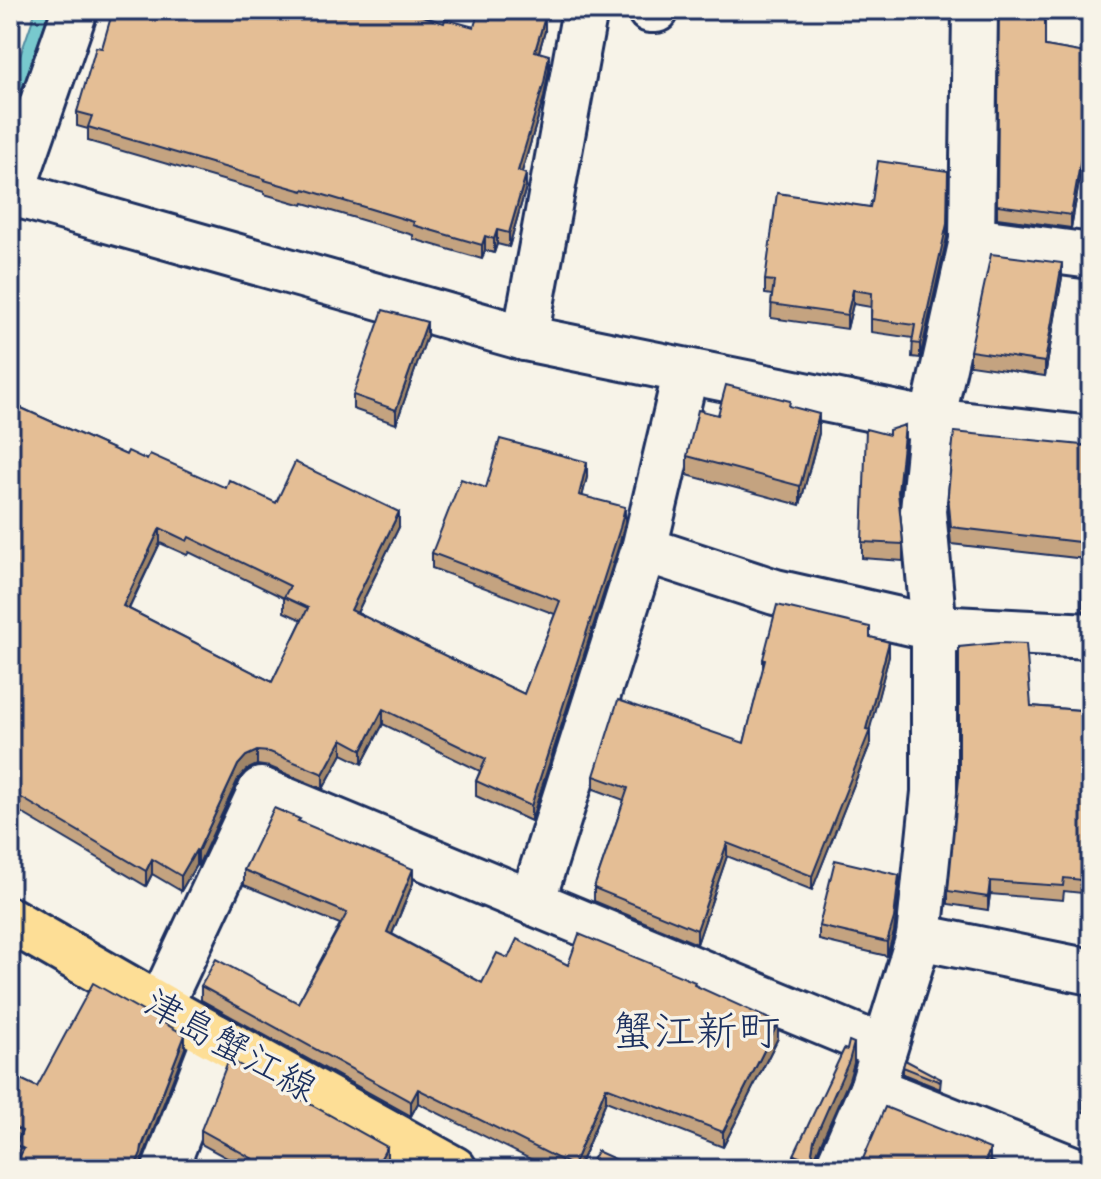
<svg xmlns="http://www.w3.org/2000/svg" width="1101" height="1179" viewBox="0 0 1101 1179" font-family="Caveat,'Klee One',sans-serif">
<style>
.water{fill:#78c9ce;stroke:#538ba1;stroke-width:2}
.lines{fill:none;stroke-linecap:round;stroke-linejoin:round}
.minor-casing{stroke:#1b2f5e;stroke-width:50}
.major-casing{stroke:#1b2f5e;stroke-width:50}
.minor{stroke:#f7f3e8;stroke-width:44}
.major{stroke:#fdde96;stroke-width:44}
.wall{fill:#c4a380;stroke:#1b2f5e;stroke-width:2;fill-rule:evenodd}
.shaded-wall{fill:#a08568;stroke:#1b2f5e;stroke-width:2}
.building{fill:#e4be95;stroke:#1b2f5e;stroke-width:2;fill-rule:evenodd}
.labels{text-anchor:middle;stroke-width:7;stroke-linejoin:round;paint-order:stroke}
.street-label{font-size:38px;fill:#1b2f5e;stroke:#f7f3e8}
.quarter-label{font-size:42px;fill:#1b2f5e;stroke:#f7f3e8}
</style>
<rect width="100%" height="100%" fill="#f7f3e8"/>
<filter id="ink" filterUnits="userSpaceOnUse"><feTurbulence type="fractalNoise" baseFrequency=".0125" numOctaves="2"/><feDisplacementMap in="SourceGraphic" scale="16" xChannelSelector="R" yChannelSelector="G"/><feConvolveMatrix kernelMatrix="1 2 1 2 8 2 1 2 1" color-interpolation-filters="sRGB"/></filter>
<g filter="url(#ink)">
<!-- water -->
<path class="water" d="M36,10H50L10,123V85Z"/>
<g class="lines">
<defs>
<g id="minor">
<path d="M650,10H656"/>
<path d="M12,193L525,338L932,421L1091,439"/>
<path d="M10,197L75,10"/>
<path d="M972,240L1091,256"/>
<path d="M525,338L585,10"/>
<path d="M644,549L775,592L934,628L1091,636"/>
<path d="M532,902L644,549L686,371"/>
<path d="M919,937L1091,972"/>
<path d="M160,1006L261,790L884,1048"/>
<path d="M872,1089L1073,1169"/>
<path d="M165,1169L216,1037"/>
<path d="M837,1169L872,1089L919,937L934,792V628L923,511L932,421L972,240L975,10"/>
</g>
<path id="major" d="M10,920L160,1006L454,1169"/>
</defs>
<!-- minor casing -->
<use href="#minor" class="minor-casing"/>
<!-- major casing -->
<use href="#major" class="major-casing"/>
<!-- minor -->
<use href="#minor" class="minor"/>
<!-- major -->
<use href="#major" class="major"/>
</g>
<!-- wall -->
<g class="wall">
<path d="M729,10H758V14Z"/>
<path d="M444,23L474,27L545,31L539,52L549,69L544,97L522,172L526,187L509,247L497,244L494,253L485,250L482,259L413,239V235L304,203L303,205L264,194V192L88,141V129L77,126V112L102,48Z"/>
<path d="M1045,46L1091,54V150L1085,149L1071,228L997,218V205Z"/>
<path d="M947,237L920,358L912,357L913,338L871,332V307L853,304L847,329L771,318L772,295L765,294V280Z"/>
<path d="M1062,277L1045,376L970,365V351Z"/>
<path d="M427,336L396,424L353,409V395Z"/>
<path d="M10,403L126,455L147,460L226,488L276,503L399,527L357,613L524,694L555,614L432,568V553L486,488L587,477L582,496L625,522L620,542L531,821L476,796V781L480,771L383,724L362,764L342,754L323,789L270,767L257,765L246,770L238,779L198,866L196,865L181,891L152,874L146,886L10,806ZM160,543L187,555L189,552L284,598V612L302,620L272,682L129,609Z"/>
<path d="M790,406L819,433L800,505L687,475V456L718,415Z"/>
<path d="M905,442L899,501L903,544V561L862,558V542Z"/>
<path d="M1091,446V612L1082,610V593L1085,559L951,544L948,511V494Z"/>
<path d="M870,637L889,656L869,730L870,744L812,890L727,856L697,944L594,901V888L624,800L594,789V776L744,743L763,670V659Z"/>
<path d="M1031,706L1091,711V894L1064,891L1063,900L990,894L988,910L948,904V891Z"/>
<path d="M300,822L413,883L392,934L482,983L508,958L568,965L695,985L778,1038L723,1147L606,1101L578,1169H550L418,1103L411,1116L201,1000V986L298,1003L340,924L244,885V870Z"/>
<path d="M899,889L894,932L887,956L819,940V926Z"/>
<path d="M185,1048L142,1160L141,1167L16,1159V1145L17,1142L10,1139V1074L37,1087Z"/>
<path d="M1091,1059V1114L1083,1112V1100Z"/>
<path d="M854,1063L849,1080L815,1158L817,1169H794V1155Z"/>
<path d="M903,1067L941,1079L940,1089L903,1074Z"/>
<path d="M201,1130L387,1161L383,1169H247L201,1144Z"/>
</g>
<!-- shaded-wall -->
<g class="shaded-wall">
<path d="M545,17V31L535,65V51Z"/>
<path d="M549,55V69L544,97L518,185V171Z"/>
<path d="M1085,136V149L1071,228V215Z"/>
<path d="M948,171L947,237L920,358V344Z"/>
<path d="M526,174V187L509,247V233Z"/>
<path d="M497,230V244L494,253V239Z"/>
<path d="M485,236V250L482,259V245Z"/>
<path d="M1062,263V277L1045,376V362Z"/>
<path d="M853,290V304L847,329V315Z"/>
<path d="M427,322V336L396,424V410Z"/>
<path d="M819,414V433L800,505V486Z"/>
<path d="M905,425V442L898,509V492Z"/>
<path d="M587,462V477L579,510V495Z"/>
<path d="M625,507V522L620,542L531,821V806Z"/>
<path d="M399,512V527L351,625V610Z"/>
<path d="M160,528V543L123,620V606Z"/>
<path d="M889,642V656L868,736L870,730V744L812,890V876L866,729Z"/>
<path d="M383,709V724L362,764V750Z"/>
<path d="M342,739V754L323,789V774Z"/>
<path d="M257,751V765L246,770L238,779L198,866V851L238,765L246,756Z"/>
<path d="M727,843V856L697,944V930Z"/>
<path d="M196,850V865L181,891V876Z"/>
<path d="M152,859V874L146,886V871Z"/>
<path d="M413,869V883L387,946V932Z"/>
<path d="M899,875V889L894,932L887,956V942Z"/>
<path d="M990,881V894L988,910V897Z"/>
<path d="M778,1023V1038L723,1147V1132Z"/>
<path d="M185,1035V1048L142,1160L141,1167L140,1169H134Z"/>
<path d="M854,1043V1063L849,1080L814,1159L812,1152L814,1140Z"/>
<path d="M606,1087V1101L578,1169H573V1166Z"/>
<path d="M418,1089V1103L411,1116V1102Z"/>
<path d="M387,1147V1161L383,1169H375Z"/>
<path d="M990,1149V1163L987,1169H982Z"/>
</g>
<!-- building -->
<g class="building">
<path d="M113,10H403L444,23L445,19L474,27L479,10H521L545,17L535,51L549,55L544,83L518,171L526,174L509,233L497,230L494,239L485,236L482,245L413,225L414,222L304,189L303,191L264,180L265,179L88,127L92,116L77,112L96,47L102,48Z"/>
<path d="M999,10H1045V46L1091,54V137L1085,136L1071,215L997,205Z"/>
<path d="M878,161L948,171L947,224L920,344L912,343L915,325L871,319L872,293L853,290L847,315L771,304L774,281L765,280L777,193L870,207L871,202H872Z"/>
<path d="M991,254L1062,263L1045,362L970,351Z"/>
<path d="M383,310L427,322L396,410L353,395Z"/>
<path d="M726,385L790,401L789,406L819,414L800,486L687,456L698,410L718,415Z"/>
<path d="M10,403L126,455L128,451L147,460L150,454L226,488L229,480L276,503L295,462L399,512L351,610L524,694L560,601L432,553L461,479L486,488L500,439L587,462L579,495L625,507L620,528L531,806L476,781L486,759L383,709L362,750L342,739L323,774L270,752L257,751L246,756L238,765L198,851L196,850L181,876L152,859L146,871L10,791ZM160,528L187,541L189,537L290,586L284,597L308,608L272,682L123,606Z"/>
<path d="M905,425L898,492L903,544L862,542L866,429L889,435V430Z"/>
<path d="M954,432L1091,446V594L1082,593L1087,543L951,527L948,494Z"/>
<path d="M777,605L870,627V637L889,642L866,729L870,730L812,876L727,843L697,930L594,888L628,788L594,776L618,700L744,743L765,660L763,659Z"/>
<path d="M999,643L1026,644L1031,706L1091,711V881L1064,878L1063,886L990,881L988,897L948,891L959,778V647Z"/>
<path d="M274,808L300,819L298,821L413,869L387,932L482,983L497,953L508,958L517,939L568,965L579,934L695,982L694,985L778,1023L723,1132L606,1087L573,1166L418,1089L411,1102L201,986L216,959L298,1003L347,913L244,870Z"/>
<path d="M835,860L899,875L894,918L887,942L819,926Z"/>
<path d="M93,983L185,1035L142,1146L141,1153L134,1169H12L24,1149L16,1145L22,1131L10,1125V1074L37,1087Z"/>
<path d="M849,1041L854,1043L849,1061L814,1140L812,1152L817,1164L794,1155L844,1049L847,1050Z"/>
<path d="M229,1059L387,1147L375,1169H271L201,1130Z"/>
<path d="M1091,1059V1101L1083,1100Z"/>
<path d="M905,1060L941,1079L940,1082L903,1067Z"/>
<path d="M885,1107L990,1149L982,1169H857L860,1166Z"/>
<path d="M597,1151L637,1169H587Z"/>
</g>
</g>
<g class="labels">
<!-- street labels -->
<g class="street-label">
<text transform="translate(231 1045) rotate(29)" y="13">津島蟹江線</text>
</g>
<!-- quarter labels -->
<g class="quarter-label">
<text x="696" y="1045">蟹江新町</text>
</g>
</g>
<!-- margin -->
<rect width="1101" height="1179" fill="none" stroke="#f7f3e8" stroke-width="40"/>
<rect x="20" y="20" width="1061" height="1139" fill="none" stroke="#1b2f5e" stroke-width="3" filter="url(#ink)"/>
</svg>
